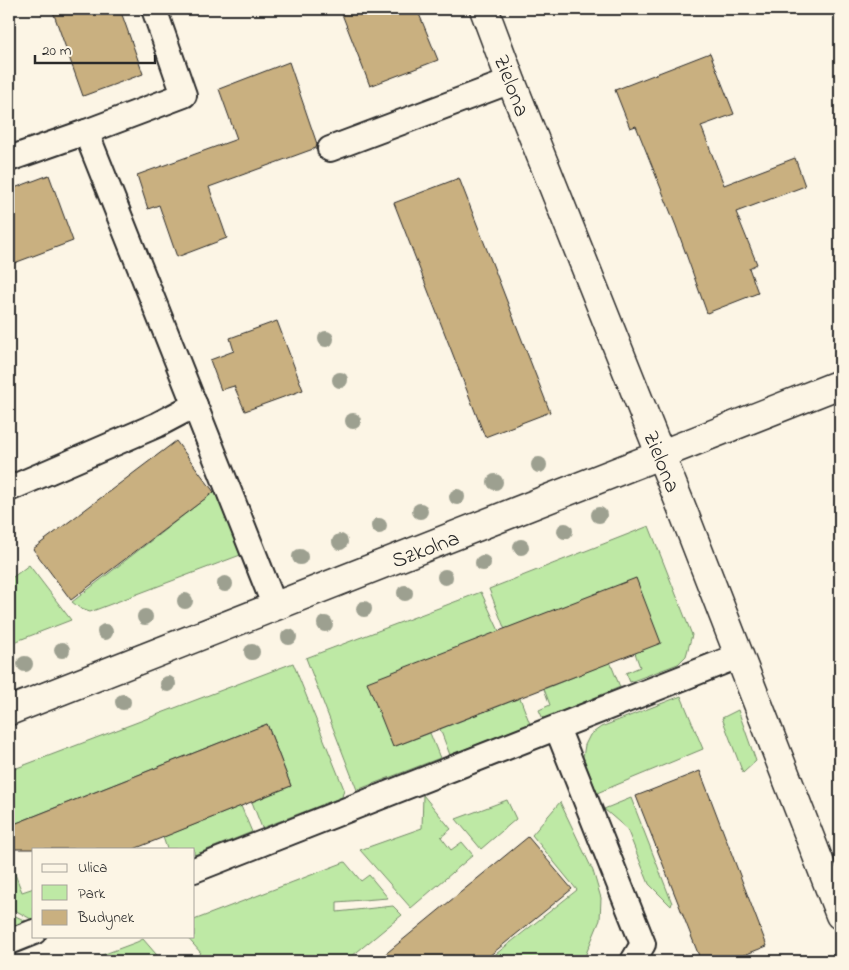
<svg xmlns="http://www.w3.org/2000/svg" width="849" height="970" viewBox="0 0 849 970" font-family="'Indie Flower',sans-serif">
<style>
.green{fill:#bee9a5;stroke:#748a68}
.building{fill:#c9b080;stroke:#2b2b2b}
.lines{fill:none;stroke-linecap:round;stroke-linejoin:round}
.lane-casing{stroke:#2b2b2b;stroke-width:28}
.street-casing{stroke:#2b2b2b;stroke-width:31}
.lane{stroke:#fcf5e5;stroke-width:24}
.street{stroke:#fcf5e5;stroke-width:28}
.tree{fill:#9da090}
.labels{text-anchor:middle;stroke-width:4;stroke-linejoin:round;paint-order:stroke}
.street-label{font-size:22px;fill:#2b2b2b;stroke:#fcf5e5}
</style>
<rect width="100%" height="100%" fill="#fcf5e5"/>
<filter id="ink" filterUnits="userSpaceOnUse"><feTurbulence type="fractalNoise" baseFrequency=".02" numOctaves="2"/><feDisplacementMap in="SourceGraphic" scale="10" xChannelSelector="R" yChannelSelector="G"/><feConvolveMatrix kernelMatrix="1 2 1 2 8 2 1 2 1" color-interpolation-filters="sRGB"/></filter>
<g filter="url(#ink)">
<!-- green -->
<g class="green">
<path d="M216,490L243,554L90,612L81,609L72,602Z"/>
<path d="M649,526L692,635L686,656L678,664L630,682L626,673L640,667L635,653L505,630L489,589Z"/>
<path d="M29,565L71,620L9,644V580Z"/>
<path d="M481,592L499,631L393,747L430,733L440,758L357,790L306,658Z"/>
<path d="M610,662L620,687L543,719L539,710L550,705L544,689Z"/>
<path d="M293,663L344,789L342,797L262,828L252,802L291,786L267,724L9,826V771Z"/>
<path d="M681,696L703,749L597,793L583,757L585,745L590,735L601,727Z"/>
<path d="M520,698L530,724L450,755L440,729Z"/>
<path d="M738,710L756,761L743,773L722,718Z"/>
<path d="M423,795L451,829L441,837L451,850L462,842L473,855L411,908L360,850L422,828Z"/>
<path d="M631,798L672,903L671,906L649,884L627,829L604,809Z"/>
<path d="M507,800L516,819L481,849L456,819Z"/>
<path d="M560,802L593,871L601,898L600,920L583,961H487L577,890L532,835Z"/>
<path d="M241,806L252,832L194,855V849H167L163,837Z"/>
<path d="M9,859L22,892L34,888V918L31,919L9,907Z"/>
<path d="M345,862L361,881L369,875L388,898L337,902V912L393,906L402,915L346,961H192L201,953L186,936H194V920Z"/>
<path d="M9,913L26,921L9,928Z"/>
<path d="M143,939L162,961H86L137,942Z"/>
</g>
<!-- building -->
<g class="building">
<path d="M52,9H120L143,74L83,96Z"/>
<path d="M340,9H417L438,60L370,86Z"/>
<path d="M710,53L734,114L701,126L724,185L795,158L805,186L736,212L757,264L749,268L758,293L707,313L676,226L636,126L630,128L615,90Z"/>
<path d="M289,62L317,144L316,148L209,187L227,238L177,257L159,205L148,209L137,175L237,139L219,89Z"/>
<path d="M49,175L73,241L9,265V190Z"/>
<path d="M459,178L550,412L485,437L394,203Z"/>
<path d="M277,321L303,390L245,411L234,386L221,390L210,360L234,351L230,338Z"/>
<path d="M176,441L214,492L71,600L33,549Z"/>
<path d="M636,578L661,643L393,747L367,682Z"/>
<path d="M267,724L291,786L134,849H9V826Z"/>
<path d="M700,771L767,946L729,961H701L636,796Z"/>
<path d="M528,837L572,889L483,961H377Z"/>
</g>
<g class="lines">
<defs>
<g id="lane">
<path d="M86,132L275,607"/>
<path d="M330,149L511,81"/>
<path d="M9,159L86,132L184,95L154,9"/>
<path d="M9,489L157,425L195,405"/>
<path d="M557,728L643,944L633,961"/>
<path d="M194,870L738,656"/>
<path d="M9,942L34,932"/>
</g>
<g id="street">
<path d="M484,9L511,81L683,511L840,915"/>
<path d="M9,711L840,384"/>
</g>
</defs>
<!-- lane casing -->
<use href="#lane" class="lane-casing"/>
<!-- street casing -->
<use href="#street" class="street-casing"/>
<!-- lane -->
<use href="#lane" class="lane"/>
<!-- street -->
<use href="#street" class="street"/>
</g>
<!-- trees -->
<g class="tree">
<circle cx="326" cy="339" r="8"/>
<circle cx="340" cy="380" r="8"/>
<circle cx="353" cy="421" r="8"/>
<circle cx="539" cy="465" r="8"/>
<circle cx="495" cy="482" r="8"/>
<circle cx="457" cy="497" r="8"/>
<circle cx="420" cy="511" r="8"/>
<circle cx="599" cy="515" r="8"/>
<circle cx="379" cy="526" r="8"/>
<circle cx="565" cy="531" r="8"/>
<circle cx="340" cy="542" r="8"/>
<circle cx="521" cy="547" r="8"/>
<circle cx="300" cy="557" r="8"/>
<circle cx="483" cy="563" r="8"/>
<circle cx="445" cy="577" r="8"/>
<circle cx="225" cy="584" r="8"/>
<circle cx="405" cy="593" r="8"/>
<circle cx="185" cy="601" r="8"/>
<circle cx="364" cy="609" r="8"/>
<circle cx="145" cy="617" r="8"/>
<circle cx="325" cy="624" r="8"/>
<circle cx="105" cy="632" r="8"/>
<circle cx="289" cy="637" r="8"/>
<circle cx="62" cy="650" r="8"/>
<circle cx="252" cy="652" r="8"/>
<circle cx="25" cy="664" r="8"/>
<circle cx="168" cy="684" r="8"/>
<circle cx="123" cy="702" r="8"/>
</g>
</g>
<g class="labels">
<!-- street labels -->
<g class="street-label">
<text transform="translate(513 85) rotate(69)" y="8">Zielona</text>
<text transform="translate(663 461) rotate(68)" y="8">Zielona</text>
<text transform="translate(425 548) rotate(-21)" y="8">Szkolna</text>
</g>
</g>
<!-- margin -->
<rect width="849" height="970" fill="none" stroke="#fcf5e5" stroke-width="30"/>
<rect x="15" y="15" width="819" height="940" fill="none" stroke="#2b2b2b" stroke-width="2" filter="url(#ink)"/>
<!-- legend -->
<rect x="32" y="848" width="162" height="90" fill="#fcf5e5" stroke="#a8a49b"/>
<rect x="42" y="864" width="25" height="8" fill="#fcf5e5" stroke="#a8a49b"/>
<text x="78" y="872" font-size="15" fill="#2b2b2b">Ulica</text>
<rect x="42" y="885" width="25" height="15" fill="#bee9a5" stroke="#a8a49b"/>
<text x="78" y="898" font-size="15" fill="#2b2b2b">Park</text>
<rect x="42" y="910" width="25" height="15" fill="#c9b080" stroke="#a8a49b"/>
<text x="78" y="922" font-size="15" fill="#2b2b2b">Budynek</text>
<!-- scale -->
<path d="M35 55v8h120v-8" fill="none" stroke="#2b2b2b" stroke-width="2.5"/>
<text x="42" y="55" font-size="15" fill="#2b2b2b" stroke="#fcf5e5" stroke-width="4" paint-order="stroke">20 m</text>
</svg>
